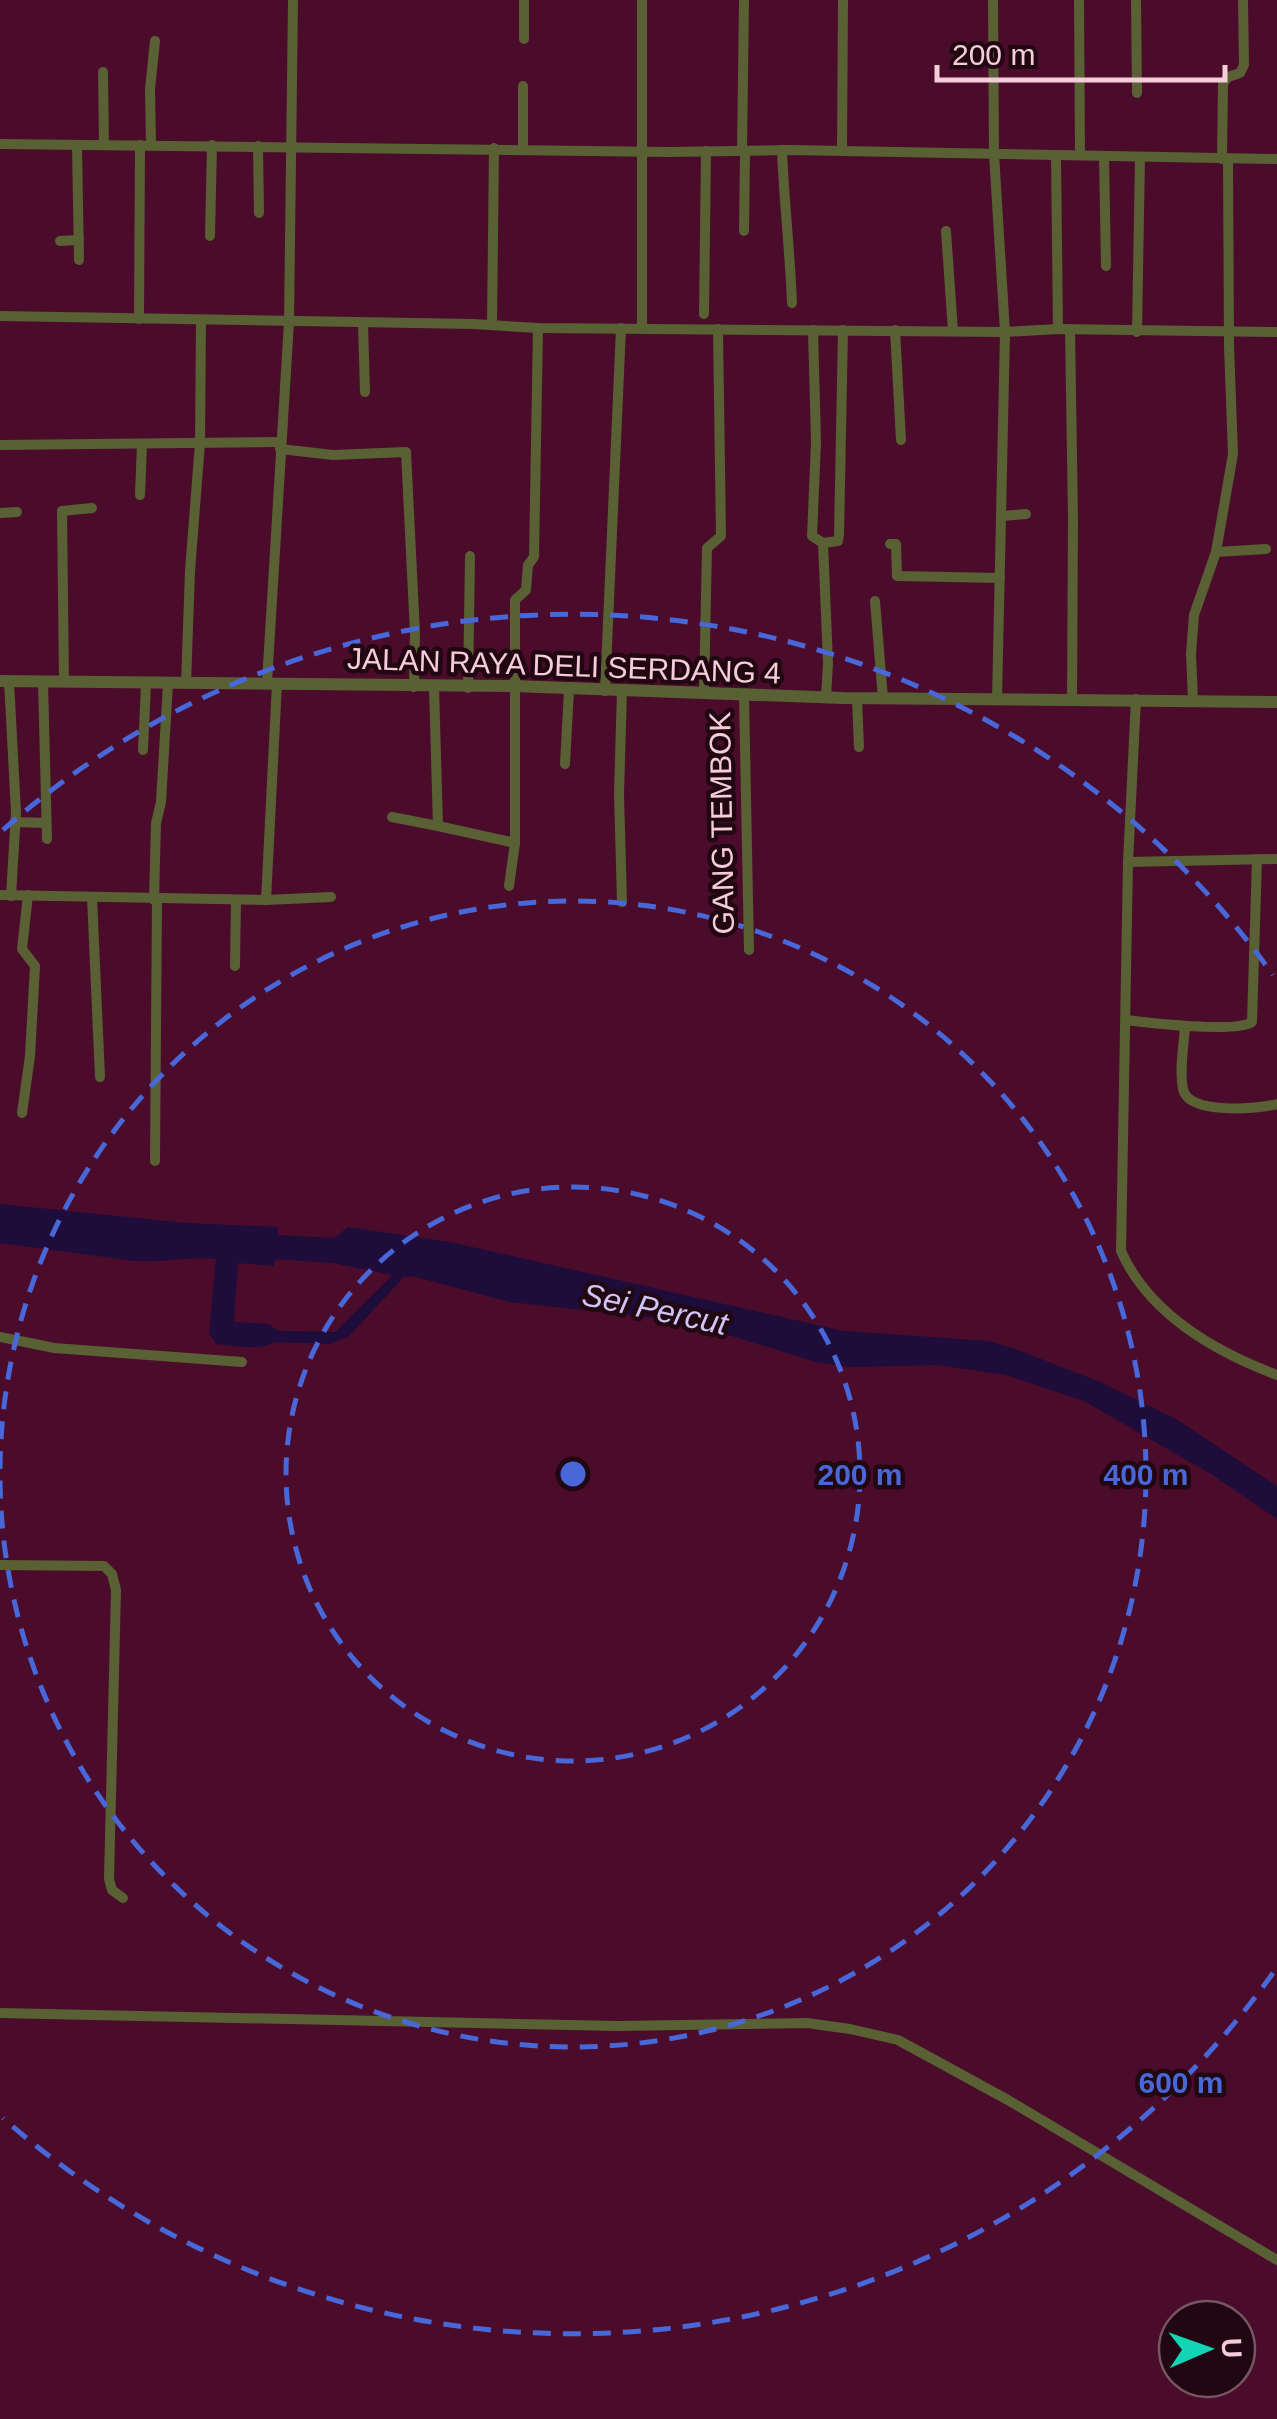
<svg xmlns="http://www.w3.org/2000/svg" width="1277" height="2419" viewBox="0 0 1277 2419" font-family="Helvetica,sans-serif">
<style>
.water{fill:#1e0c3a;fill-rule:evenodd}
.lines{fill:none;stroke-linecap:round;stroke-linejoin:round}
.minor{stroke:#596034;stroke-width:10}
.tertiary{stroke:#596034;stroke-width:12}
.ring{fill:none;stroke:#4867d8;stroke-width:5;stroke-dasharray:18 12}
.labels{text-anchor:middle;stroke-width:9;stroke-linejoin:round;paint-order:stroke}
.street-label{font-size:30px;fill:#f5cdda;stroke:#210712}
.water-label{font-size:32px;font-style:italic;fill:#d0c4f5;stroke:#210712}
.centre{fill:#4867d8;stroke:#210712;stroke-width:5}
.ring-label{font-size:30px;text-anchor:middle;font-weight:bold;fill:#4867d8;stroke:#210712;stroke-width:9;stroke-linejoin:round;paint-order:stroke}
</style>
<rect width="100%" height="100%" fill="#4a0c2a"/>
<!-- water -->
<path class="water" d="M0,1204L186,1223L278,1227V1235L334,1238L348,1227L450,1242L844,1331L988,1341L1013,1348L1100,1382L1176,1419L1277,1486V1519L1211,1474L1084,1401L1006,1375L938,1365L850,1367L816,1362L683,1321L510,1302L412,1276L404,1277L349,1336L331,1344L275,1342C258,1351 235,1346 216,1344L209,1333L216,1259C188,1256 163,1263 135,1261L0,1243ZM275,1259L333,1263L393,1275L335,1332L279,1331L268,1324L234,1322L238,1263L274,1266Z"/>
<g class="lines">
<!-- minor -->
<g class="minor">
<path d="M524,0V39"/>
<path d="M642,0V327"/>
<path d="M993,0L994,154L1005,332L997,700"/>
<path d="M1079,0L1080,155"/>
<path d="M1136,0L1137,93"/>
<path d="M103,72L104,145"/>
<path d="M0,144L669,152L790,150L1277,159"/>
<path d="M77,145L79,260"/>
<path d="M151,145L150,89L155,41"/>
<path d="M258,146L259,213"/>
<path d="M523,149V86"/>
<path d="M782,150C784,202 790,251 792,303"/>
<path d="M742,151L744,0"/>
<path d="M842,151L843,0"/>
<path d="M1056,156L1058,329"/>
<path d="M1104,156L1106,266"/>
<path d="M1222,159L1223,83L1228,77L1240,73L1244,65L1243,0"/>
<path d="M744,231L745,151"/>
<path d="M946,231L953,331"/>
<path d="M210,236L212,145"/>
<path d="M60,241L79,240"/>
<path d="M704,314L706,151"/>
<path d="M0,316L473,324L538,328L1005,332L1058,329L1277,332"/>
<path d="M139,319L140,145"/>
<path d="M363,324L365,392"/>
<path d="M492,324L494,148"/>
<path d="M1070,329L1073,519L1072,700"/>
<path d="M813,330L816,442L812,536L823,543"/>
<path d="M895,330L901,440"/>
<path d="M1137,332L1140,157"/>
<path d="M0,445L280,442"/>
<path d="M280,449L333,455L406,452L415,633L414,687"/>
<path d="M140,495L142,444"/>
<path d="M0,513L17,512"/>
<path d="M1002,516L1026,514"/>
<path d="M890,544H896L897,576L1000,578"/>
<path d="M1216,552L1266,549"/>
<path d="M875,601L883,699"/>
<path d="M9,681L16,812L11,896"/>
<path d="M43,682L47,839"/>
<path d="M64,682L62,511L92,508"/>
<path d="M267,682L289,322L293,0"/>
<path d="M186,684L190,571L200,443L201,320"/>
<path d="M434,687L438,826L515,843"/>
<path d="M468,688L470,556"/>
<path d="M605,691L621,328"/>
<path d="M704,693L707,548L721,536L718,329"/>
<path d="M744,695L749,950"/>
<path d="M826,698L828,663L823,543L838,541L839,535L843,330"/>
<path d="M857,698L859,747"/>
<path d="M1136,699L1128,862L1121,1251C1149,1314 1216,1352 1277,1375"/>
<path d="M1193,700L1191,654L1194,615L1216,552L1233,454L1229,346L1228,159"/>
<path d="M143,750L146,684"/>
<path d="M565,764L569,690"/>
<path d="M392,817L438,826"/>
<path d="M16,822L46,823"/>
<path d="M1128,862L1277,859"/>
<path d="M509,886L515,843V600L526,590L528,565L534,557L538,328"/>
<path d="M0,895L266,900L277,683"/>
<path d="M92,897L100,1077"/>
<path d="M154,900L156,823L161,802L168,684"/>
<path d="M266,900L331,897"/>
<path d="M622,902L619,794L622,691"/>
<path d="M235,966L236,900"/>
<path d="M1126,1020C1149,1023 1237,1033 1252,1022L1257,859"/>
<path d="M1185,1026C1184,1045 1179,1070 1183,1089C1188,1115 1258,1109 1277,1104"/>
<path d="M22,1113L30,1056L35,966L22,949L28,895"/>
<path d="M155,1161L157,900"/>
<path d="M0,1337L54,1348L242,1362"/>
<path d="M0,1565L104,1566L112,1574L116,1590L109,1879L112,1890L123,1898"/>
<path d="M0,2013L617,2026L807,2023L850,2029L898,2040L1008,2100L1277,2260"/>
</g>
<!-- tertiary -->
<path class="tertiary" d="M0,681L513,686L843,698L1277,702"/>
</g>
<!-- distance rings -->
<g class="ring">
<circle cx="573" cy="1474" r="287"/>
<path d="M0 1469A573 573 0 1 1 0 1479"/>
<path d="M1273 1973A860 860 0 0 1 3 2118M3 830A860 860 0 0 1 1273 975"/>
</g>
<g class="labels">
<!-- street labels -->
<g class="street-label">
<text transform="translate(564 666) rotate(2)" y="10">JALAN RAYA DELI SERDANG 4</text>
<text transform="translate(722 823) rotate(-91)" y="10">GANG TEMBOK</text>
</g>
<!-- water labels -->
<g class="water-label">
<text transform="translate(655 1309) rotate(12)" y="11">Sei Percut</text>
</g>
</g>
<circle cx="573" cy="1474" r="15" class="centre"/>
<g class="ring-label">
<text x="860" y="1485">200 m</text>
<text x="1146" y="1485">400 m</text>
<text x="1181" y="2093">600 m</text>
</g>
<!-- north arrow -->
<g transform="translate(1207 2349) rotate(88)"><circle r="48" fill="#210712" stroke="#765662" stroke-width="2.5"/>
<path d="M0-8L18 38L0 25L-18 38Z" fill="#11d5b4"/>
<text y="-15" font-size="28" font-weight="bold" text-anchor="middle" fill="#f5cdda">U</text>
</g>
<!-- scale -->
<path d="M937 65v15h288v-15" fill="none" stroke="#f5cdda" stroke-width="5"/>
<text x="952" y="65" font-size="30" fill="#f5cdda" stroke="#210712" stroke-width="8" paint-order="stroke">200 m</text>
</svg>
